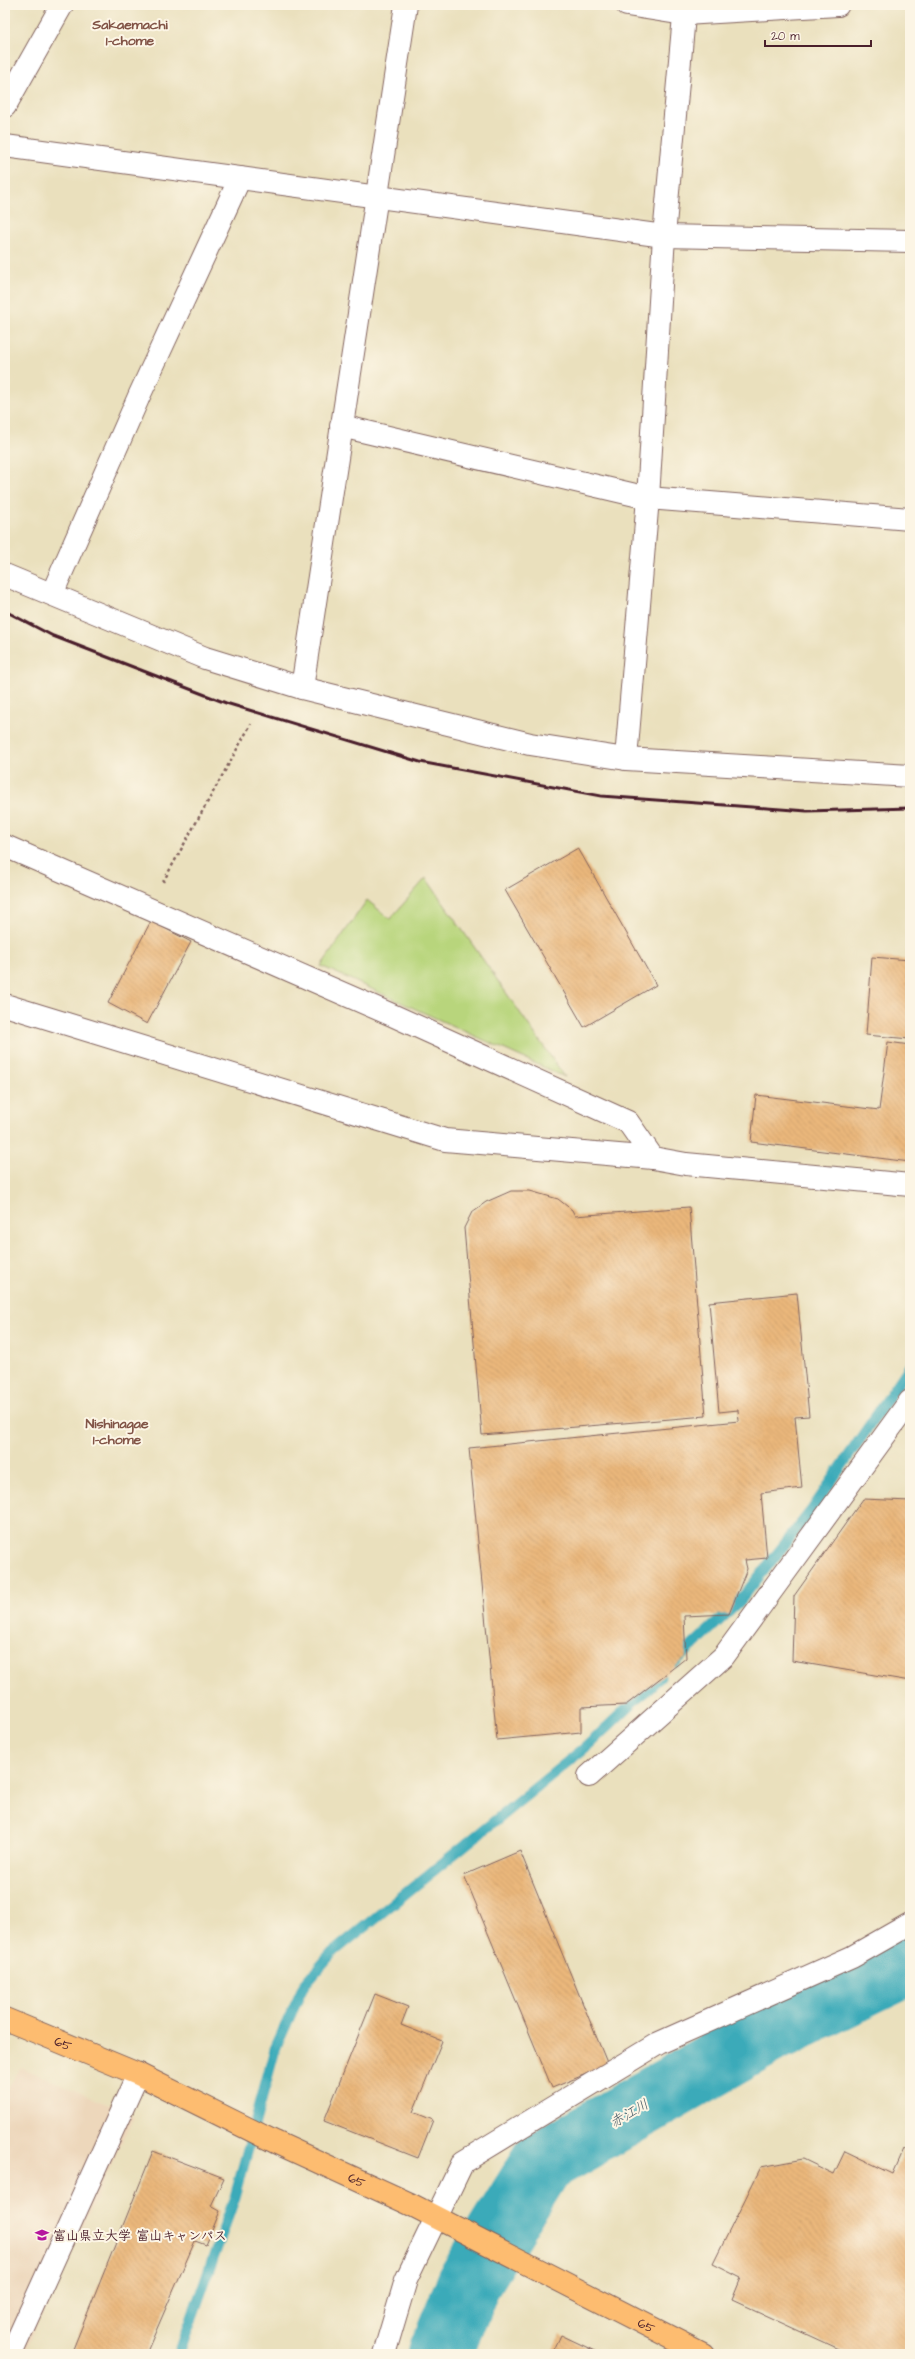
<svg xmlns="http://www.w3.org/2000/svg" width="915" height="2359" viewBox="0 0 915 2359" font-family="'Architects Daughter','Klee One',sans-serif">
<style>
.built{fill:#edd7bb}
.green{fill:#b8d57c;stroke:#817a54}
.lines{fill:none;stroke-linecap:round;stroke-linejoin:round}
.stream{stroke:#3baab9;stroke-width:11}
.river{stroke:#3baab9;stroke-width:64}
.building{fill:url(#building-back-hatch)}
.minor-casing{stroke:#82635e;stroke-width:24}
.major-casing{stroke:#82635e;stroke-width:24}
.path{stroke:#82635e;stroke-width:2.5;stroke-dasharray:3 3;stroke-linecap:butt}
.minor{stroke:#fff;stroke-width:22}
.major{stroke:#fdbc70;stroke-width:22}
.rail{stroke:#4a1f2b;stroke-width:3}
.labels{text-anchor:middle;stroke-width:4;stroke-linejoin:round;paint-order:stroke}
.street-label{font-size:13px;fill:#4a1f2b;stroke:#fcf5e5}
.poi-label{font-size:13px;font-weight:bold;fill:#4a1f2b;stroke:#fcf5e5;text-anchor:start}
.neighbourhood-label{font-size:14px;font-weight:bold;fill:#825447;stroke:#fcf5e5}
.water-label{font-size:14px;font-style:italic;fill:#445764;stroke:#fcf5e5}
</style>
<defs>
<pattern id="building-back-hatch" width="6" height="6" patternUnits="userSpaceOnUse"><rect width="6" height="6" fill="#eab77b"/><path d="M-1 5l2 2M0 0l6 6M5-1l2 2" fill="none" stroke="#ca9d6a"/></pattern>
</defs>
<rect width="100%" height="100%" fill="#fcf5e5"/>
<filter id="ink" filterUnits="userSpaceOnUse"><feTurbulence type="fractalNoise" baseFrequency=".025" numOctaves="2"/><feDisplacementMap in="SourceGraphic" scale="8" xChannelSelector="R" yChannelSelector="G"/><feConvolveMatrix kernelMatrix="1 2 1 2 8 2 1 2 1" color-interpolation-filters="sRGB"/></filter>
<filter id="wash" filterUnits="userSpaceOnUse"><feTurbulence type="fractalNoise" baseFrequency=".012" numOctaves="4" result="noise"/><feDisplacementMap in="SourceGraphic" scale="16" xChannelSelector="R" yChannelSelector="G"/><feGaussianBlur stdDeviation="0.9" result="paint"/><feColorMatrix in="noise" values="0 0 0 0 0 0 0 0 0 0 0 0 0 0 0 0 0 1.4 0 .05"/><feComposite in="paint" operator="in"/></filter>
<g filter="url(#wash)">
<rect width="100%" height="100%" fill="#eae0bd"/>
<!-- built -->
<path class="built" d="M21,2067L134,2116L24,2354H5V2093Z"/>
<!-- green -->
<path class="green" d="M426,878L565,1077L321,966L367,900L390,919Z"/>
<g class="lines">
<!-- stream -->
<g class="stream">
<path d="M675,1662L739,1602L811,1511L910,1366"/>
<path d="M179,2354L235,2197L275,2049L304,1985L332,1953L587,1746L660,1677"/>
</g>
<!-- river -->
<path class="river" d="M440,2354L470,2280L543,2162L773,2030L910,1963"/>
</g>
<g id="blocks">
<!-- building -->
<g class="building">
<path d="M578,848L656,985L584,1027L505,890Z"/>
<path d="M151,921L191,942L147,1024L108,1003Z"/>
<path d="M872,957L910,960V1039L866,1035Z"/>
<path d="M888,1042L910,1045V1162L751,1142L756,1095L879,1110Z"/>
<path d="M511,1191H530L558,1199L572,1210L575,1216L689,1207L706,1416L482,1435L464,1228L472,1212L486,1202Z"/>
<path d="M797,1293L809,1416L795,1417L802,1488L761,1493L767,1558L745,1560L747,1569L729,1614L684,1616L686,1658L626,1705L581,1707V1732L497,1740L469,1448L739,1421L738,1410L719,1412L709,1302Z"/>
<path d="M863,1499L910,1501V1681L792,1661L794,1596Z"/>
<path d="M520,1851L608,2065L552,2088L464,1875Z"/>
<path d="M375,1994L408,2007L401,2025L442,2041L413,2112L433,2120L418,2158L324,2121Z"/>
<path d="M904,2149L910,2152V2354H849L732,2300L741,2278L713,2264L761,2167L803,2159L834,2174L845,2151L893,2174Z"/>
<path d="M153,2151L224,2178L211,2206L220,2211L206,2245L195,2241L146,2354H71Z"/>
<path d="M561,2335L601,2354H552Z"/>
</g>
</g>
</g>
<g filter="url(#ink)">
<use href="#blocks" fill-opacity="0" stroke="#82635e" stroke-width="1"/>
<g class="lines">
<defs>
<g id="minor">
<path d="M627,5L684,14L838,5"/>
<path d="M5,106L62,5"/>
<path d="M5,146L664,236L910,241"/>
<path d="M341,426L648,498L910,519"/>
<path d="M5,575L205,658L302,688L530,744L626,759L910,776"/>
<path d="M52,594L140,394L240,178"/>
<path d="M302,688L406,5"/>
<path d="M626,759L648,498L664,236L685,5"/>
<path d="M5,846L392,1015L628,1122L653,1158"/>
<path d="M5,1005L445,1140L653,1158L686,1164L910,1185"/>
<path d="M589,1776L724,1656L910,1401"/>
<path d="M11,2354L138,2074"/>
<path d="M384,2354L406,2280L463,2162L659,2043L852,1957L910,1924"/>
</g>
<g id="major">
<path id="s1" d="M5,2019L138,2074L275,2142L410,2204L703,2354"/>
</g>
</defs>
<!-- minor casing -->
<use href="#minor" class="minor-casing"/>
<!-- major casing -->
<use href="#major" class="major-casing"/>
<!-- path -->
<path class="path" d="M163,882L251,724"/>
<!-- minor -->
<use href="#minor" class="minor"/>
<!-- major -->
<use href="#major" class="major"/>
<!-- rail -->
<path class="rail" d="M5,611L53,636L226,703L420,762L601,796L807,811L910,808"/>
</g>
</g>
<!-- icons -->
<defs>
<symbol id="university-bare" viewBox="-9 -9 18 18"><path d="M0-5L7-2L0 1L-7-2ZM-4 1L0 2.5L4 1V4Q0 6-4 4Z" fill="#b5179e" stroke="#fcf5e5" stroke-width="2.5" paint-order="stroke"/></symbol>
</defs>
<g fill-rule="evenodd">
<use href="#university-bare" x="32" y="2225" width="20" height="20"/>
</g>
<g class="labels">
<!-- street labels -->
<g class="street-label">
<text dy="5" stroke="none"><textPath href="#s1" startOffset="63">65</textPath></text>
<text dy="5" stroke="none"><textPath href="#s1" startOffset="387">65</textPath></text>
<text dy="5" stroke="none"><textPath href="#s1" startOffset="711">65</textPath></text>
</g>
<!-- poi labels -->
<g class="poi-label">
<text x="53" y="2240">富山県立大学 富山キャンパス</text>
</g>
<!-- neighbourhood labels -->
<g class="neighbourhood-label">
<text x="130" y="29">Sakaemachi<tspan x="130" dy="16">1-chome</tspan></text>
<text x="117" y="1428">Nishinagae<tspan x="117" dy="16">1-chome</tspan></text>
</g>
<!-- water labels -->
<g class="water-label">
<text transform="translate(629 2113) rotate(-30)" y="5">赤江川</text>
</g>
</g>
<!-- margin -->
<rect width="915" height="2359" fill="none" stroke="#fcf5e5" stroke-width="20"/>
<!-- scale -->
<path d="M765 40v6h106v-6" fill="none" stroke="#4a1f2b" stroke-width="2"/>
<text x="771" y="40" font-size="12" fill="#4a1f2b" stroke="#fcf5e5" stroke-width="3" paint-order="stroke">20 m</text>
</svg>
